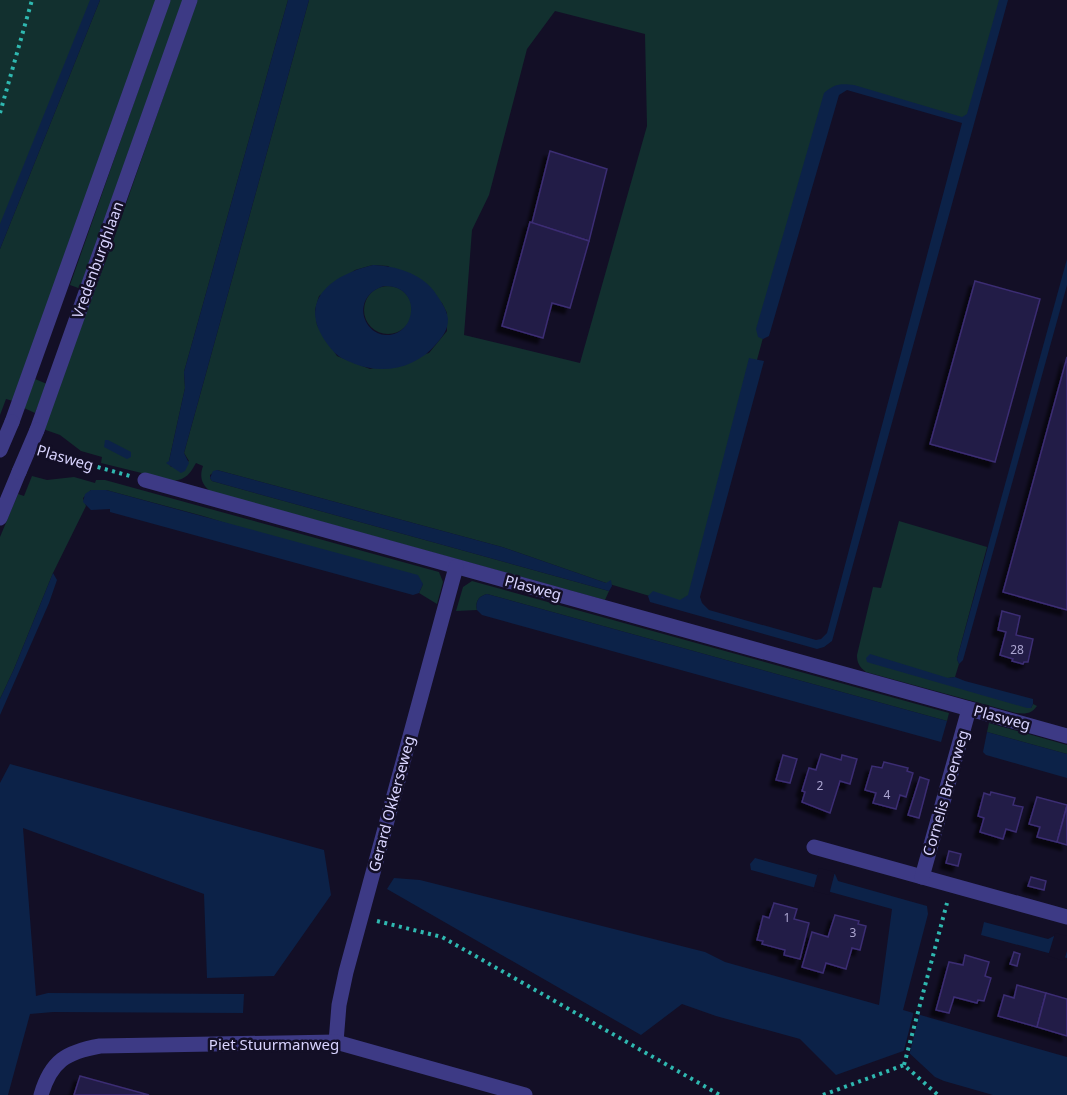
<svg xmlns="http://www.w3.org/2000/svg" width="1067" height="1095" viewBox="0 0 1067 1095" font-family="'Noto Sans',sans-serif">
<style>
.green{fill:#12302f;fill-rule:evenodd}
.water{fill:#0c2248;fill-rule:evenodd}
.pier{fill:#130f26}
.building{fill:#241b47;stroke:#3b2d73;stroke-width:1.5;filter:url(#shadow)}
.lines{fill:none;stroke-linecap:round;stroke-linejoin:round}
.path{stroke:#2fb8b0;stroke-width:4;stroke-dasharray:3 4.5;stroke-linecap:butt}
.minor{stroke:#3d3a85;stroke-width:15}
.minor-bridge{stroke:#3d3a85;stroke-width:15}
.labels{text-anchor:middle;stroke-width:5;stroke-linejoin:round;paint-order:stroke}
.number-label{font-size:12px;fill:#aca6d1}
.street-label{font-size:15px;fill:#d9d4ff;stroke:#130f26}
</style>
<defs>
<filter id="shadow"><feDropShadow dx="-5.5" dy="5.5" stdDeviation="1.5" flood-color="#0009"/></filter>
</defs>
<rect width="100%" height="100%" fill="#130f26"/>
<!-- green -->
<g class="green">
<path d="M0,0H91L0,234Z"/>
<path d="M100,0H157L13,401L6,399L0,415V249Z"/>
<path d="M170,0H184L81,289L70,285Z"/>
<path d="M197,0H288L184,372L185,388L169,461L170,466L172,467L189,461L184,453L309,0H1002L968,121L842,86L828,97L690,608L606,583L502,547L217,470L210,475V478L212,481L609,591L605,600L210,491C202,485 199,477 203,466L196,463C190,474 186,479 174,481L101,463L102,457L81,451L60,435L43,429L112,244ZM555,11L645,34L647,126L580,363L464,335L472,230L489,195L527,49ZM373,265L388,266L442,303L447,313V331L429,353L370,369L337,356L317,325L315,310L319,296L355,270Z"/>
<circle cx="388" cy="310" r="24"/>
<path d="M35,379L47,384L35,413L24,408Z"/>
<path d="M32,476L47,480L74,477L95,483L96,480H105L439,572L443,582L437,604L419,593L423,584L203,516L106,490H91L83,498L86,506L53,573L14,669L0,699V537L18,494L24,496Z"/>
<path d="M899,521L987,547L957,659L959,664L955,677L948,678L1031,708L1033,704L1037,706C1031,714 1026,714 1016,713L866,672C859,667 857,662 857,655L873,587L881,588Z"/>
<path d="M472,581L949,713L947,721L487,594C479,596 475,601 477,610L456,611L463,587Z"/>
<path d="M989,723L1067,745V754L987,732Z"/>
</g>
<!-- water -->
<g class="water">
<path d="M90,0H100L0,249V224Z"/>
<path d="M288,0H309L184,453L189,463L185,471L181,473L166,463L169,461L185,388L184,372Z"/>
<path d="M999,0H1008L832,641L824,647L817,649L650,602L648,596L653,591L680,600L688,595L749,358L764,361L700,597L702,603L709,610L816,640L821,639L827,633L962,123L847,90L839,95L769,336L763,339L758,337L756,329L824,93C834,84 840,83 854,85L962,117L967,114Z"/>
<path d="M1067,259V285L963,660L959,664L957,659Z"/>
<path d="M373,265C396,266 420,273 434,291C440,300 447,309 448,319C448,330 443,336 437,343C417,368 384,375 355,364C348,361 340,358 335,353C293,307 324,277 373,265ZM384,286C423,285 417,336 386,335C362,334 351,296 384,286Z"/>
<path d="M105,440H108L131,452V457L127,459L104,447Z"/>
<path d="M217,470L502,547L606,583L611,580L612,586L609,591L212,481L210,478L213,471Z"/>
<path d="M91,490H106L418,575L423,584L419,593L413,595L110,512V509L91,510L83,502L85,494Z"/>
<path d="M53,573L57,580L49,603L0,715V699L14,669Z"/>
<path d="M487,594L947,721L941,742L482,615L477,610C475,601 479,596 487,594Z"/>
<path d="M870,654L948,678L955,677L965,681L1033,699V704L1031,708H1027L870,663L867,662L866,658Z"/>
<path d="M987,732L1067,754V778L986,755L983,752Z"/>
<path d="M10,764L324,850L331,895L274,976L207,978L204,894L23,828L36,996L48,993L244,994L243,1013L53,1012L30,1014L8,1095H0V783Z"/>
<path d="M755,858L817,875L819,870L835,874L838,881L927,906L928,914L903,1010L1067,1057V1095H993L944,1081L935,1077L906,1050L836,1075L800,1039L716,1016L682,1004L641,1035L387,889L394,878L420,880L705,952L725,962L879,1005L892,909L751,870L750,864Z"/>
<path d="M984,922L1048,939L1054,936L1067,938V958L981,935Z"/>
</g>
<!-- pier -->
<g class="pier">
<path d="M819,868L835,872L829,895L813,891Z"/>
<path d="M1055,933L1067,936V951L1064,961L1048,956Z"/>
<path d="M914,1011L920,1012L909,1056L906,1053L903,1054Z"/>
</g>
<!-- building -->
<g class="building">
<path d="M550,151L607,169L589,241L532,223Z"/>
<path d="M530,222L589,241L570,308L552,303L543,338L502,326Z"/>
<path d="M975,281L1040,299L995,462L930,444Z"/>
<path d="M1067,357V610L1003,592Z"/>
<path d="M1002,611L1020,616L1016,635L1033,639L1028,662H1024L1023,664L1012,661L1013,659L1000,655L1006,632L998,630Z"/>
<path d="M821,754L841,760L842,755L857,759L850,784L840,781L830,813L802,802L805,792L802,791L809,768L816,770Z"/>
<path d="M783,755L797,759L790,783L776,780Z"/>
<path d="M884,762L908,768L907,771L913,773L906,797L900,795L896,809L873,803L876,793L865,790L872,766L882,768Z"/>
<path d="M920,777L929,780L919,818L908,815Z"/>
<path d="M991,792L1015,798L1013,805L1023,807L1016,832L1006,829L1003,839L980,832L984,818L978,816L984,793L990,795Z"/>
<path d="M1037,797L1067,805L1057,842L1037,837L1040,827L1029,824Z"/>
<path d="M1067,806V845L1057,842Z"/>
<path d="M949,851L961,854L958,866L946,863Z"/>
<path d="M1031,877L1046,881L1044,890L1028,886Z"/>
<path d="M774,903L797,909L794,919L809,923L800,959L784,955L785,950L762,944L763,941L757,940L763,916L769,918Z"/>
<path d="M835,915L859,921L858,924L866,926L860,950L852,948L846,969L826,963L823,973L802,967L812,932L828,937Z"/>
<path d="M1014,952L1020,954L1017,966L1010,964Z"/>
<path d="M965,955L989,962L985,976L991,978L984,1001L978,1000L977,1003L954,997L949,1013L936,1010L949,962L963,965Z"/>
<path d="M1017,985L1046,993L1037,1027L998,1016L1004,995L1014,998Z"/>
<path d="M1046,993L1067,999V1036L1037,1027Z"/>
<path d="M80,1076L109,1084L149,1095H74Z"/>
</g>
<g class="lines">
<!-- path -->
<g class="path">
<path d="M0,113L32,0"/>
<path d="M47,453L130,476"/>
<path d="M377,921L442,937L720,1095"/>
<path d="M904,1065L947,903"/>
<path d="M823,1095L904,1065L938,1095"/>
</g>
<!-- minor -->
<g class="minor">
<path d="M12,422L163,0"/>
<path d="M37,430L190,0"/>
<path d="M145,480L1067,736"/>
<path d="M0,518L19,472"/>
<path d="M814,847L1067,917"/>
<path d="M922,877L969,709"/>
<path d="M336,1042L339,1005L346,972L456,567"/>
<path d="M41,1095C51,1061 66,1052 100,1046L336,1042L525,1095"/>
</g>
<!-- minor-bridge -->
<g class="minor-bridge">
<path d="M0,450L12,422"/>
<path d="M19,472L37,430"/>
</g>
</g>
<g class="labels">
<!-- number labels -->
<g class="number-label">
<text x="1017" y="654">28</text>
<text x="820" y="790">2</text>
<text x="887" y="799">4</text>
<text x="787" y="922">1</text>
<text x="853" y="937">3</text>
</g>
<!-- street labels -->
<g class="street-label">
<text transform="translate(98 260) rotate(-70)" y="5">Vredenburghlaan</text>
<text transform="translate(65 458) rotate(16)" y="5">Plasweg</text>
<text transform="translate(533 588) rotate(15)" y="5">Plasweg</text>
<text transform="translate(1002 718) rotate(15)" y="5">Plasweg</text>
<text transform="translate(946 793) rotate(-74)" y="5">Cornelis Broerweg</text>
<text transform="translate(392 804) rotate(-75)" y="5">Gerard Okkerseweg</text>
<text x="274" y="1050">Piet Stuurmanweg</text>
</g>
</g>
</svg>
